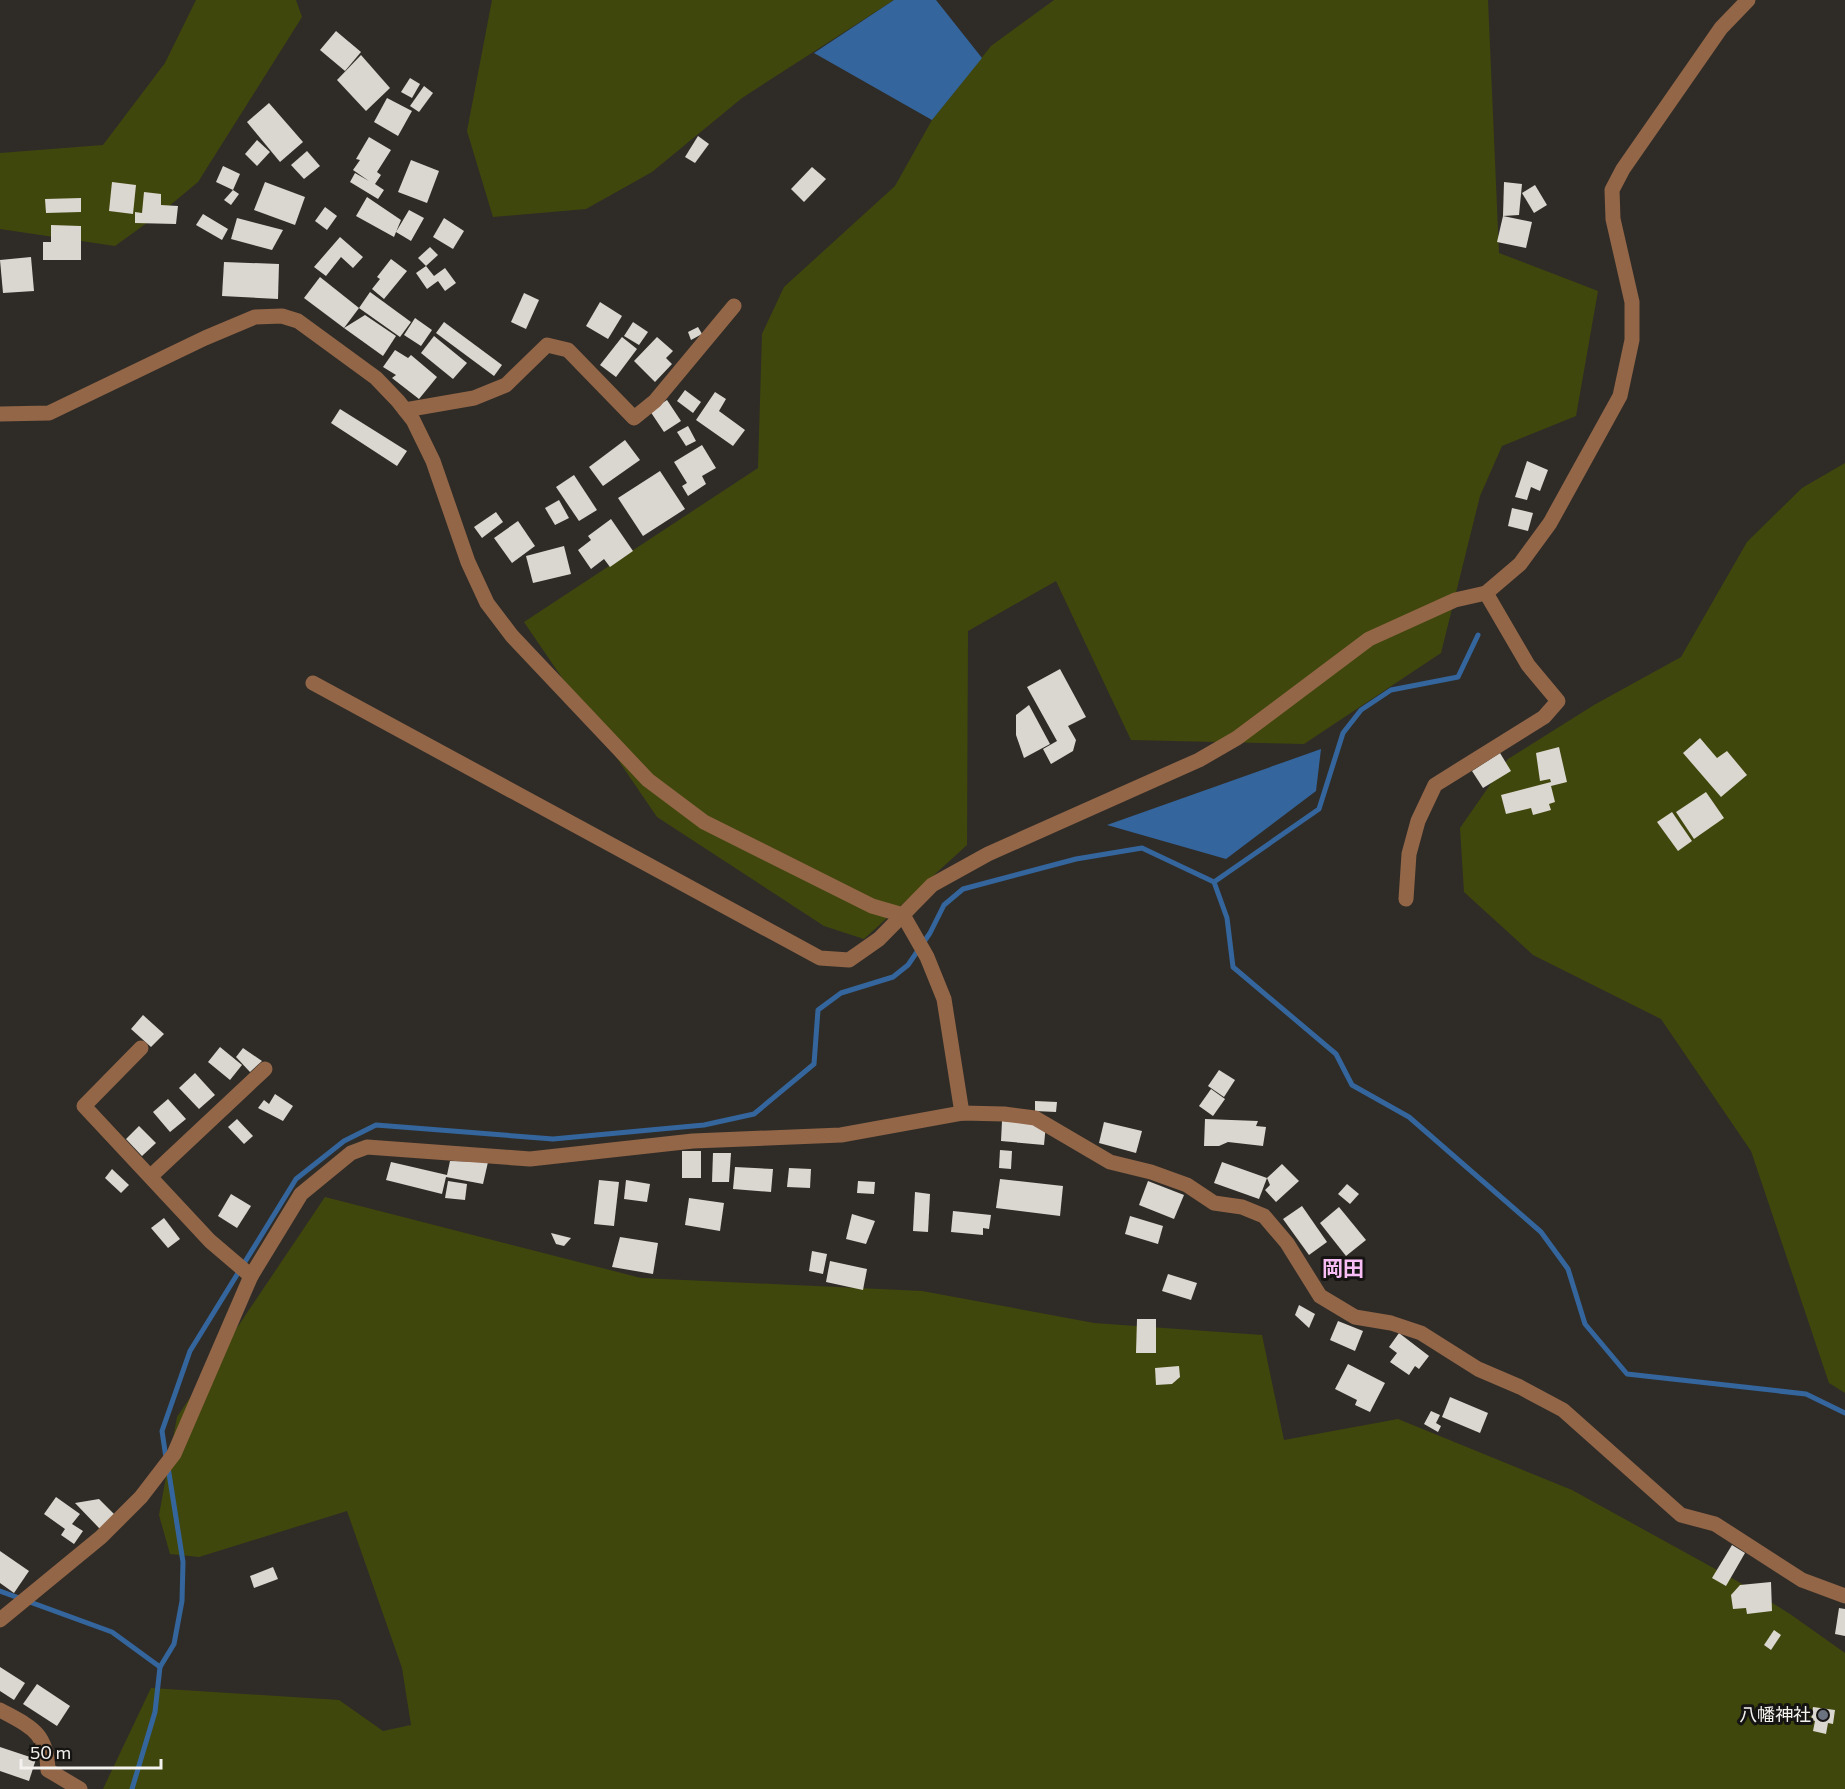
<svg xmlns="http://www.w3.org/2000/svg" width="1845" height="1789" viewBox="0 0 1845 1789" font-family="Commissioner,'Noto Sans JP',sans-serif">
<style>
.green{fill:#40470c}
.water{fill:#34669d}
.lines{fill:none;stroke-linecap:round;stroke-linejoin:round}
.stream{stroke:#34669d;stroke-width:5}
.building{fill:#dad6d0}
.minor{stroke:#936648;stroke-width:15}
.worship-dot{fill:#6b7280;stroke:#161412;stroke-width:2}
.labels{text-anchor:middle;stroke-width:6;stroke-linejoin:round;paint-order:stroke}
.poi-label{font-size:18px;fill:#f4f2ef;stroke:#161412;text-anchor:end}
.quarter-label{font-size:21px;font-weight:bold;fill:#f9bdf5;stroke:#161412}
</style>
<rect width="100%" height="100%" fill="#2f2c27"/>
<!-- green -->
<g class="green">
<path d="M196,0H296L302,17L198,182L162,212L115,246L0,229V153L103,145L165,63Z"/>
<path d="M492,0H894L742,98L652,172L586,209L493,217L467,131Z"/>
<path d="M1054,0H1488L1499,253L1598,291L1576,416L1502,446L1480,496L1441,653L1304,744L1131,740L1056,581L968,631L967,845L864,939L824,926L657,817L524,622L758,468L762,334L784,287L895,186L932,120L991,46Z"/>
<path d="M1845,463V1393L1829,1383L1751,1151L1661,1019L1533,955L1464,892L1460,828L1508,759L1594,705L1681,657L1747,542L1802,488Z"/>
<path d="M325,1197L641,1278L922,1291L1094,1323L1262,1335L1284,1440L1398,1419L1572,1490L1737,1581L1790,1614L1845,1653V1789H103L151,1688L339,1700L383,1731L411,1725L402,1668L347,1511L199,1557L170,1554L159,1515L177,1417Z"/>
</g>
<!-- water -->
<g class="water">
<path d="M894,0H936L982,58L932,120L814,53Z"/>
<path d="M1321,749L1316,791L1226,859L1107,825Z"/>
</g>
<g class="lines">
<!-- stream -->
<g class="stream">
<path d="M1214,882L1319,809L1343,733L1361,710L1391,690L1458,677L1478,635"/>
<path d="M166,1458L162,1431L190,1351L296,1179L344,1141L376,1125L553,1139L704,1125L754,1114L814,1064L818,1010L841,993L893,977L908,965L930,933L944,905L963,889L1076,859L1142,848L1214,882L1227,918L1233,967L1336,1054L1352,1085L1409,1117L1541,1232L1568,1269L1585,1324L1627,1374L1806,1394L1845,1413"/>
<path d="M0,1591L112,1632L160,1667"/>
<path d="M132,1789L155,1712L160,1667L174,1644L182,1601L183,1562L168,1467"/>
</g>
</g>
<!-- building -->
<g class="building">
<path d="M336,31L361,52L345,71L320,50Z"/>
<path d="M361,55L390,88L366,111L337,80Z"/>
<path d="M410,78L420,84L412,98L401,92Z"/>
<path d="M424,86L433,93L419,112L410,106Z"/>
<path d="M387,98L412,111L398,136L374,122Z"/>
<path d="M269,103L303,142L280,162L247,122Z"/>
<path d="M698,136L709,144L695,163L685,157Z"/>
<path d="M369,137L391,150L377,172L381,175L375,184L384,190L378,199L350,182L355,173L369,181L353,170L360,160L356,159Z"/>
<path d="M257,140L270,152L257,166L245,154Z"/>
<path d="M307,151L320,166L304,179L291,165Z"/>
<path d="M411,160L439,171L427,203L398,192Z"/>
<path d="M223,166L240,174L233,190L216,182Z"/>
<path d="M812,167L826,179L804,202L791,189Z"/>
<path d="M112,182L136,185L133,214L109,211Z"/>
<path d="M265,182L305,197L295,225L254,210Z"/>
<path d="M1504,182L1522,184L1519,215L1503,216Z"/>
<path d="M1535,185L1547,205L1534,213L1522,193Z"/>
<path d="M233,190L239,194L231,205L224,200Z"/>
<path d="M144,192L161,194V205L178,206L176,224L135,223V212L142,213Z"/>
<path d="M367,197L401,220L396,232L409,210L424,218L411,241L396,232L394,237L356,216Z"/>
<path d="M81,198V212L46,213L45,199Z"/>
<path d="M325,207L337,216L327,230L315,221Z"/>
<path d="M203,214L228,229L222,240L196,225Z"/>
<path d="M1503,216L1532,222L1526,248L1497,242Z"/>
<path d="M237,218L283,230L272,250L231,239Z"/>
<path d="M444,218L464,231L453,249L433,237Z"/>
<path d="M51,225L81,226V260H43V242H51Z"/>
<path d="M340,237L363,257L353,268L341,257L326,276L314,267Z"/>
<path d="M430,247L438,255L426,266L418,258Z"/>
<path d="M31,257L34,291L3,293L0,260Z"/>
<path d="M391,259L407,271L384,299L372,289L380,279L377,277Z"/>
<path d="M224,262L279,264L278,299L222,296Z"/>
<path d="M426,266L434,276L445,268L456,283L445,291L438,281L427,289L416,273Z"/>
<path d="M320,277L359,308L344,328L304,298Z"/>
<path d="M370,292L411,322L400,337L359,308Z"/>
<path d="M524,293L539,300L526,329L511,322Z"/>
<path d="M600,302L622,316L608,339L586,326Z"/>
<path d="M365,315L396,336L383,356L344,328Z"/>
<path d="M415,318L432,330L421,346L404,335Z"/>
<path d="M444,322L502,365L494,376L436,333Z"/>
<path d="M633,322L648,332L639,345L624,336Z"/>
<path d="M698,327L702,334L691,340L688,332Z"/>
<path d="M434,336L467,363L453,379L421,353Z"/>
<path d="M622,337L637,349L616,377L600,365Z"/>
<path d="M657,337L673,351L666,358L672,364L655,382L634,361Z"/>
<path d="M395,350L408,358L411,355L437,377L419,399L392,378L396,375L383,367Z"/>
<path d="M685,390L701,402L693,413L677,401Z"/>
<path d="M715,392L726,399L719,411L745,430L733,446L696,420Z"/>
<path d="M667,400L681,421L664,432L650,411Z"/>
<path d="M340,409L407,451L397,466L331,423Z"/>
<path d="M688,426L696,441L686,446L677,432Z"/>
<path d="M625,440L640,460L603,486L589,467Z"/>
<path d="M702,445L716,468L702,476L706,484L688,496L682,486L687,483L674,462Z"/>
<path d="M1527,461L1548,470L1540,491L1531,487L1527,500L1515,497Z"/>
<path d="M660,471L685,509L643,536L618,498Z"/>
<path d="M574,475L597,510L579,521L556,487Z"/>
<path d="M559,500L569,518L555,525L545,508Z"/>
<path d="M1512,508L1533,513L1528,531L1508,526Z"/>
<path d="M496,512L503,522L482,538L474,527Z"/>
<path d="M611,519L633,551L610,567L604,559L591,569L578,550L591,540L588,536Z"/>
<path d="M518,521L535,546L512,563L494,538Z"/>
<path d="M564,546L571,574L533,583L526,556Z"/>
<path d="M1060,669L1086,717L1068,726L1076,740L1073,751L1051,764L1043,749L1057,741L1027,687Z"/>
<path d="M1029,705L1050,744L1024,758L1016,735V715Z"/>
<path d="M1700,738L1717,758L1727,751L1747,775L1721,797L1683,753Z"/>
<path d="M1559,747L1567,782L1551,786L1555,802L1549,804L1551,810L1533,815L1531,808L1506,814L1501,795L1551,782L1550,779L1540,781L1536,753Z"/>
<path d="M1500,753L1511,771L1483,788L1472,771Z"/>
<path d="M1706,792L1724,818L1694,839L1676,812Z"/>
<path d="M1672,812L1692,841L1678,851L1657,822Z"/>
<path d="M143,1015L164,1034L151,1047L131,1029Z"/>
<path d="M220,1047L242,1065L230,1080L208,1062Z"/>
<path d="M243,1048L262,1061L250,1072L236,1057Z"/>
<path d="M1219,1070L1235,1080L1224,1097L1208,1086Z"/>
<path d="M195,1073L215,1095L199,1109L179,1088Z"/>
<path d="M1211,1089L1225,1099L1213,1116L1199,1106Z"/>
<path d="M275,1094L293,1106L283,1121L258,1108L264,1100L269,1104Z"/>
<path d="M168,1099L186,1119L170,1132L153,1112Z"/>
<path d="M1035,1101L1057,1102L1056,1112L1035,1111Z"/>
<path d="M237,1119L253,1136L244,1144L228,1127Z"/>
<path d="M1205,1119L1258,1121L1256,1126L1266,1127L1263,1146L1228,1142L1219,1146H1204Z"/>
<path d="M1002,1121L1046,1124L1044,1145L1001,1141Z"/>
<path d="M1104,1122L1142,1131L1136,1153L1099,1143Z"/>
<path d="M139,1126L156,1143L142,1156L126,1139Z"/>
<path d="M1000,1150L1012,1151L1011,1169L999,1168Z"/>
<rect x="682" y="1151" width="19" height="27"/>
<path d="M713,1153H731L729,1182H712Z"/>
<path d="M450,1161L488,1162L483,1184L446,1177L442,1194L386,1180L391,1162L447,1175Z"/>
<path d="M1222,1162L1267,1178L1259,1199L1214,1183Z"/>
<path d="M1282,1164L1299,1181L1276,1202L1265,1190L1270,1185L1267,1178Z"/>
<path d="M735,1167L773,1169L771,1192L733,1189Z"/>
<path d="M789,1168L811,1169L810,1188L787,1187Z"/>
<path d="M112,1169L129,1185L121,1193L105,1178Z"/>
<path d="M1000,1179L1063,1186L1060,1216L996,1208Z"/>
<path d="M599,1180L619,1182L614,1226L594,1224Z"/>
<path d="M626,1180L650,1184L647,1202L624,1199Z"/>
<path d="M448,1181L467,1184L465,1200L445,1198Z"/>
<path d="M858,1181L875,1182L874,1194L857,1193Z"/>
<path d="M1148,1181L1184,1195L1174,1219L1139,1205Z"/>
<path d="M1347,1184L1359,1194L1350,1204L1338,1194Z"/>
<path d="M915,1192L930,1194L928,1232L913,1231Z"/>
<path d="M231,1194L251,1206L237,1228L218,1216Z"/>
<path d="M689,1198L724,1203L720,1231L685,1225Z"/>
<path d="M1302,1206L1327,1242L1309,1255L1283,1219Z"/>
<path d="M1339,1207L1366,1240L1346,1256L1320,1223Z"/>
<path d="M953,1211L991,1215L989,1229L983,1228V1235L951,1232Z"/>
<path d="M852,1214L875,1221L866,1244L846,1239Z"/>
<path d="M1130,1216L1163,1226L1158,1244L1125,1234Z"/>
<path d="M164,1218L180,1239L168,1248L151,1228Z"/>
<path d="M551,1233L571,1238L564,1246L556,1244Z"/>
<path d="M620,1237L658,1243L653,1274L612,1267Z"/>
<path d="M812,1251L827,1254L823,1274L809,1271Z"/>
<path d="M830,1261L867,1269L863,1290L826,1282Z"/>
<path d="M1168,1274L1197,1283L1191,1300L1162,1291Z"/>
<path d="M1299,1305L1315,1314L1309,1328L1295,1315Z"/>
<path d="M1137,1319H1156V1353H1136Z"/>
<path d="M1338,1321L1363,1331L1355,1351L1330,1340Z"/>
<path d="M1399,1333L1429,1356L1419,1369L1415,1366L1409,1375L1390,1362L1397,1353L1389,1347Z"/>
<path d="M1348,1364L1385,1383L1370,1412L1355,1405L1357,1400L1335,1389Z"/>
<path d="M1179,1366L1180,1377L1172,1384L1156,1385L1155,1368Z"/>
<path d="M1450,1397L1488,1413L1480,1433L1442,1417Z"/>
<path d="M1431,1411L1440,1415L1436,1423L1441,1426L1438,1432L1424,1424Z"/>
<path d="M56,1497L80,1514L72,1524L83,1531L74,1544L61,1535L65,1529L44,1514Z"/>
<path d="M99,1499L115,1515L100,1529L75,1503Z"/>
<path d="M1732,1545L1745,1553L1726,1586L1712,1578Z"/>
<path d="M0,1551L29,1571L14,1593L0,1583Z"/>
<path d="M273,1567L278,1579L254,1588L250,1576Z"/>
<path d="M1771,1582L1772,1611L1747,1614L1746,1608L1733,1609L1731,1595L1740,1585Z"/>
<path d="M1839,1608L1845,1609V1636L1835,1634Z"/>
<path d="M1774,1630L1781,1635L1771,1650L1764,1645Z"/>
<path d="M0,1667L25,1683L14,1700L0,1691Z"/>
<path d="M37,1684L70,1706L57,1726L23,1704Z"/>
<path d="M1813,1707L1835,1710L1833,1724L1828,1723L1826,1734L1813,1731L1815,1721L1811,1720Z"/>
<path d="M0,1747L36,1759L29,1781L0,1771Z"/>
</g>
<g class="lines">
<!-- minor -->
<g class="minor">
<path d="M405,410L474,398L506,385L547,345L568,350L634,418L655,401L734,306"/>
<path d="M0,414L49,413L205,338L255,317L282,316L298,321L376,378L398,401L413,420L433,461L468,562L487,603L512,636L648,780L704,822L872,906L903,915L927,957L944,999L962,1113"/>
<path d="M313,683L820,958L849,960L879,939L932,885L988,854L1199,760L1237,738L1369,639L1455,600L1486,593L1520,564L1550,523L1620,396L1632,340V302L1613,219L1612,190L1623,169L1721,28L1748,0"/>
<path d="M1406,899L1409,854L1418,821L1435,785L1544,717L1558,701L1528,665L1486,593"/>
<path d="M141,1048L84,1106L210,1241L251,1276"/>
<path d="M151,1176L265,1069"/>
<path d="M0,1620L101,1537L141,1497L174,1454L251,1276L301,1194L351,1153L367,1147L530,1159L693,1141L841,1135L962,1113L1004,1114L1035,1118L1110,1162L1151,1172L1187,1185L1214,1203L1242,1207L1264,1216L1287,1243L1320,1296L1355,1317L1391,1323L1421,1333L1478,1369L1520,1387L1563,1410L1681,1515L1715,1524L1802,1580L1845,1596"/>
<path d="M0,1710C31,1727 47,1732 48,1770L80,1789"/>
</g>
</g>
<!-- markers -->
<circle class="worship-dot" cx="1823" cy="1715" r="6"/>
<g class="labels">
<!-- poi labels -->
<g class="poi-label">
<text x="1811" y="1721">八幡神社</text>
</g>
<!-- quarter labels -->
<g class="quarter-label">
<text x="1343" y="1276">岡田</text>
</g>
</g>
<!-- scale -->
<path d="M21 1759v9h140v-9" fill="none" stroke="#f4f2ef" stroke-width="3"/>
<text x="30" y="1759" font-size="18" fill="#f4f2ef" stroke="#161412" stroke-width="4.5" paint-order="stroke">50 m</text>
</svg>
